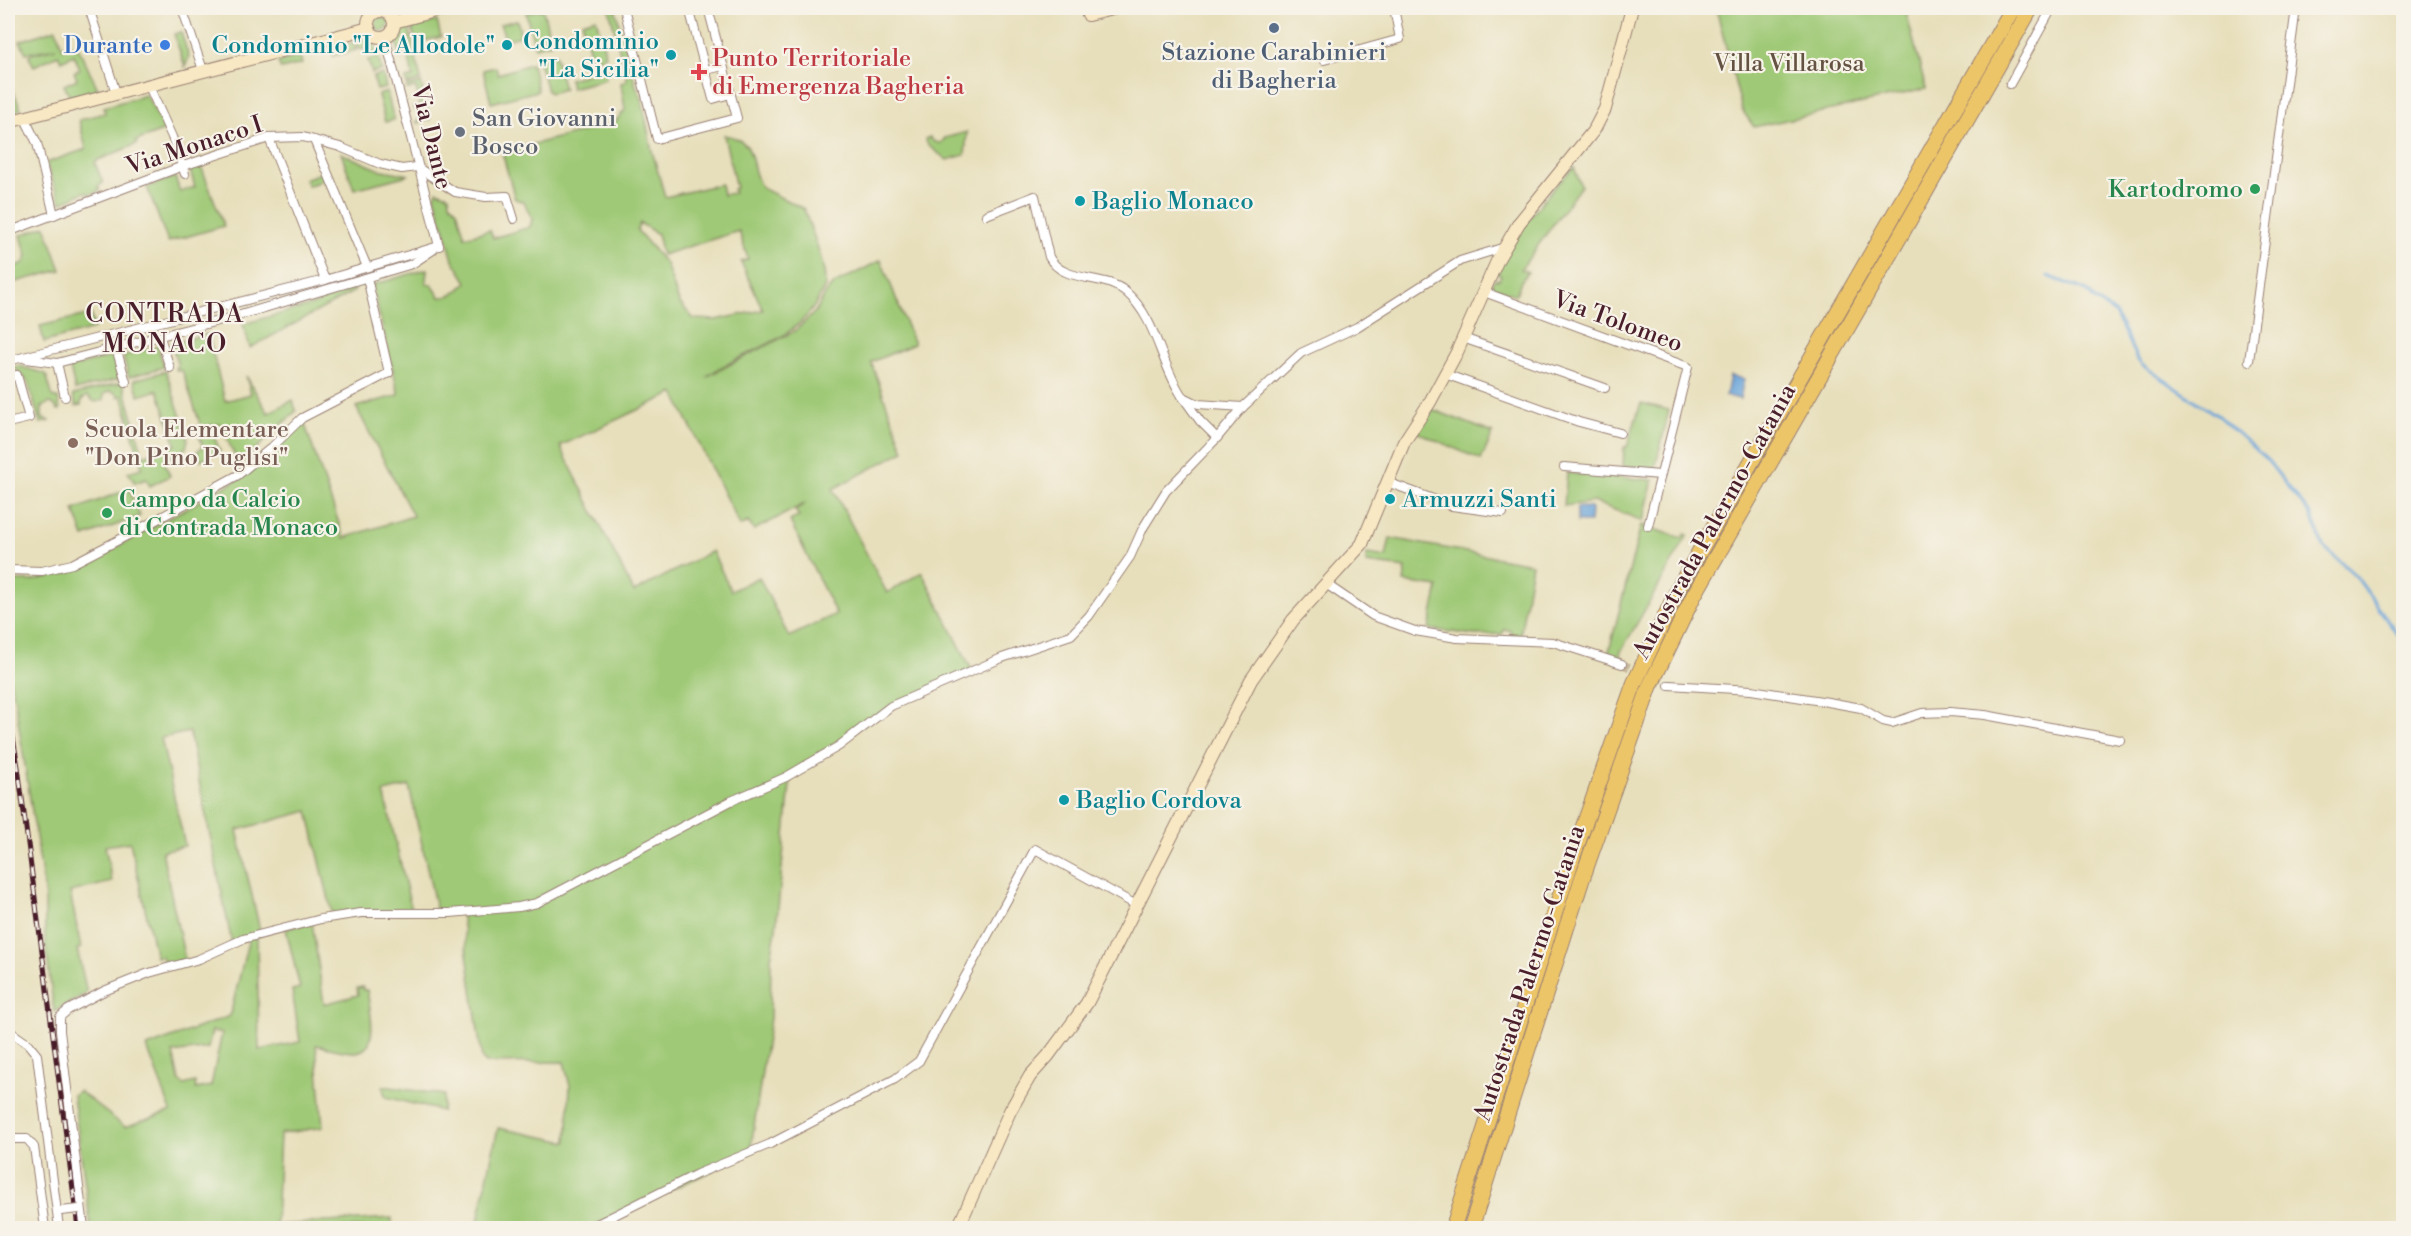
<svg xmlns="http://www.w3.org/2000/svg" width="2411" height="1236" viewBox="0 0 2411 1236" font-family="'Libre Bodoni',serif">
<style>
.green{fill:#9fc976;stroke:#747450;stroke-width:1.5;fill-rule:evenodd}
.water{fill:#68a3d8;stroke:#596182;stroke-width:1.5}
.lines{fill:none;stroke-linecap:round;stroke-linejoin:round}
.stream{stroke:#68a3d8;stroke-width:3}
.street-tunnel{stroke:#c8b99e;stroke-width:8;stroke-dasharray:8 4;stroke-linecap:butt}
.street-casing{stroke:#987f73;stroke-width:10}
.secondary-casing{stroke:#987f73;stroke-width:14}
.highway-casing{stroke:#987f73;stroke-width:17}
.street{stroke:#fff;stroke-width:8}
.secondary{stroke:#f8e8c3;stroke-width:12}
.highway{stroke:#edc569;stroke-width:15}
.rail-casing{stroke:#4a1f2b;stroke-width:5}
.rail{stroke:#f7f3e8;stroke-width:3;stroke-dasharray:9;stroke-linecap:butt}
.street-bridge-casing{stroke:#987f73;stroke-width:10;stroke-linecap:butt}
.street-bridge{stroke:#fff;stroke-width:8}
.service-dot{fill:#5c6f8a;stroke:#f7f3e8;stroke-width:2}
.shop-dot{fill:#3f7fe0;stroke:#f7f3e8;stroke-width:2}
.culture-dot{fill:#0f9aa8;stroke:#f7f3e8;stroke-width:2}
.health-dot{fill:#e0444e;stroke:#f7f3e8;stroke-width:2}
.worship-dot{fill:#6b7280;stroke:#f7f3e8;stroke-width:2}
.leisure-dot{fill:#2e9e5b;stroke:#f7f3e8;stroke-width:2}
.education-dot{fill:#8d6e63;stroke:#f7f3e8;stroke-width:2}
.labels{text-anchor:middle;stroke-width:4.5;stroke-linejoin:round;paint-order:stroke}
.culture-label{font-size:24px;fill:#0d838f;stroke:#f7f3e8;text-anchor:start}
.shop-label{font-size:24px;fill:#366cbe;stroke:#f7f3e8;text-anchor:end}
.service-label{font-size:24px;fill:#4e5e75;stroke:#f7f3e8}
.health-label{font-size:24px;fill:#be3a42;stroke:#f7f3e8;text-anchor:start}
.park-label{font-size:24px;fill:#645242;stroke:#f7f3e8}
.worship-label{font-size:24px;fill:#5b616d;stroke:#f7f3e8;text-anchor:start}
.street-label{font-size:24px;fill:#4a1f2b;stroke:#f7f3e8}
.leisure-label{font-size:24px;fill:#27864d;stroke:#f7f3e8;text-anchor:end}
.education-label{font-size:24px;fill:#785e54;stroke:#f7f3e8;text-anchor:start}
.neighbourhood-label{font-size:26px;letter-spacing:1.5px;fill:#4a1f2b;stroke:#f7f3e8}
</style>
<rect width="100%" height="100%" fill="#f7f3e8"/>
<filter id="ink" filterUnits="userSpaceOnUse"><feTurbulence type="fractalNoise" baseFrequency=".0167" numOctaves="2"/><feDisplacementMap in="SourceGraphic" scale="12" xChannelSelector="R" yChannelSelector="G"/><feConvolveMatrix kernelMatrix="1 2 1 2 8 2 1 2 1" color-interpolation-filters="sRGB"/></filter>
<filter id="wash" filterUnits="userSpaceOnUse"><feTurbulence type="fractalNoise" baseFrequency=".008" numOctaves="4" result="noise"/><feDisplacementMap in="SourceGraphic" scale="24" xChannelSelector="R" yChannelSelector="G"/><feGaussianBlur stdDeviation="1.35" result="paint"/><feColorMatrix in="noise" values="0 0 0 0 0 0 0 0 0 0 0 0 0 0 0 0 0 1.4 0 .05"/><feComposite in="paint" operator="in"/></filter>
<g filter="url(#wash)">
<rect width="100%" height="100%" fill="#e7dfbb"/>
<!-- green -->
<g class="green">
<path d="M609,8H615L636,86L642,99L651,147L665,197L721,184L723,195L734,193L733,189L736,188L724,135C761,141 746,164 762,188L804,209C811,230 826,263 825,285C824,289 821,294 819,298C797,342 743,350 706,377L795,331L815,312L827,291L834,284L881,260L914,344L871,362L904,451L833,489L887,593L922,572L972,670L891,706L791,774L776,929L771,959L770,1018L750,1153L589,1228H483V1222L478,1221L498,1128L567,1142L570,1086L564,1062L486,1063L482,1059L461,912L437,913L409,786L384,792L412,912L333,917L308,811L237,830L261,935L257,936L259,1050L300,1042L292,990L300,988L286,929L312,922L324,1004L358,995L357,988L363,987V990H367C369,1007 382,1052 354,1052C342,1052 328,1047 316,1045L323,1127L280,1134L276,1225L392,1218V1228H91L73,1095L79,1091L125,1127L171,1111L147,1047L230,1016L249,938L232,944L189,732L161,738L185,846L162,851L185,960L165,965L162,956L156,957L130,842L105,846L112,882L70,892L81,948L77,949L87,993L54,1012L45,940V895L15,701L8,672V581H31L70,572L97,558L246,475L272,455L286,437L304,422L344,538L413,516L356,407L399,395L372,285L427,269L426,283L432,285L440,297C452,298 459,289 467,282L453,260L435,196L437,191L449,195L450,203L457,210L465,237L490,230L493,238L530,227L532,219L524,202L515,199L502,152L613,124L625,110L621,83L627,81ZM640,223L657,234L662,255L739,231L748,259L741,262L763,310L716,320L694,319L679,302L666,264L637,230ZM674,393L740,526L748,522L754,530L806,503L795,510L799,516L790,521L836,614L789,637L759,577L731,591L712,551L634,592L560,446ZM212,1031L222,1033L211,1086L196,1089L195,1082L184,1085L179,1080L173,1053L208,1048Z"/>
<path d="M1716,8H1905L1926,89L1754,127L1742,110Z"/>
<path d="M543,9L551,43L535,47L526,13Z"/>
<circle cx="382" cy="24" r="7"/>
<path d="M596,18L606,56L592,60L582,22Z"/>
<path d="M517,20L521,36L506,40L500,24Z"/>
<path d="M437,21L441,37L416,43L412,27Z"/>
<path d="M409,28L421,80L407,84L406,79L413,77L408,54L400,56L395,36L398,31Z"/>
<path d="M56,29L62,47L77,45L98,89L70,97L64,85L77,79L74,72L80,69L74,55L61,61L58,55L34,66L29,57L31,54L56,48L26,53L20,41Z"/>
<path d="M181,32L189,57L185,67L174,34Z"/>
<path d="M369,38L374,42L377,52L367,55L365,49H359L357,41Z"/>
<path d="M354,42L356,50L333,56L330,48Z"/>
<path d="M555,54L564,89L551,93L547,91L538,58Z"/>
<path d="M300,56L302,64L281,69L278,62Z"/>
<path d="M378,57L382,70L372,73L368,60Z"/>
<path d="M530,64L532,65L538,91L491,103L483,70L496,67L498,74Z"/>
<path d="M604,70L606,79L571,88L569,79Z"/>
<path d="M383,74L386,88L377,90L373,77Z"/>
<path d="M8,79L21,109L8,113V78Z"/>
<path d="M421,83L430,120L417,123V121L424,119L421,108L414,110L413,107L420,105L416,88L407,89V86Z"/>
<path d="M387,92L394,120L385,122L378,95Z"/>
<path d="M146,95L165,130L136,141L137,144L98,160L95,163L103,183L98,186L100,191L91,194L84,192L61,203L46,163L86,149L79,120L105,113L104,107Z"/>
<path d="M967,132L965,155L947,160L928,145L925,139L930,137L934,142L941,143L945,138Z"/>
<path d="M341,153L378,169L409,175L354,189Z"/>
<path d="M201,166L224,226L168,242L147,187L175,177L180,192L195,187L190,170Z"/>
<path d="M1574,167L1581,186L1521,269L1528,272L1521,281L1516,295L1490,286L1495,279L1499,280L1501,275L1497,273L1513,239L1551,191Z"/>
<path d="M323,172L325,179L308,186L305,179Z"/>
<path d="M45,226L61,270L8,284V265L16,266L24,263L27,256L21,235Z"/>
<path d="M354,288L355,291L250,348L243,324L312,305Z"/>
<path d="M91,314L94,329L44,342L40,326Z"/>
<path d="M208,334L225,401L251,394L246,376L268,413L293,400L296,411L239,465L220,424L201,427L182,370L177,371L176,368L178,367L172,343Z"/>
<path d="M158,346L164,367L129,377L123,356Z"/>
<path d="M113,356L119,379L75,390L70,368Z"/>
<path d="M19,366L46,374L53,398H58L60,410H58L53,404L49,403L42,407V418L49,421L40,423L28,382L14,367Z"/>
<path d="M166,371L188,439L186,448L164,461L170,476L150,486L146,479L135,483L128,472L142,468L122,395L118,397L116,393L110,391L104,394V400L95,402L87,396L82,399L81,405L76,406L73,395L123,382L143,456L176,445L158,390L139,396L134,380Z"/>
<path d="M1641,403L1669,410L1655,468L1623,466L1624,447H1627Z"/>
<path d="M1431,409L1493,433L1481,460L1417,432Z"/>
<path d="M210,432L213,434L220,451L201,460L197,451L203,447L199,435Z"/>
<path d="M1567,473L1653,480L1643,521L1594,502L1564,506Z"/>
<path d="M129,489L140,516L84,537L74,510Z"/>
<path d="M1641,525L1682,538L1685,534L1688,535L1620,653L1624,661L1608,655Z"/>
<path d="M1390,538L1532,564L1520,636H1511V631L1505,629L1502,634L1475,635L1429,629L1438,587L1404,582L1406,568L1366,563L1367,554L1386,557Z"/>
<path d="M383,1086L444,1095L442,1111L385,1097Z"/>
</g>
<!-- water -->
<g class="water">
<path d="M1730,376L1744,379L1740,399L1726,396Z"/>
<path d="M1577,507L1591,508L1590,522H1577Z"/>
</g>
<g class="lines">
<!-- stream -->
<path class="stream" d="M2048,276L2087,291L2095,300L2115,313L2137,359L2142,365L2218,416L2267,460L2311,515L2323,546L2355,575L2404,643"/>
</g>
</g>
<g filter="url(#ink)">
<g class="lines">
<!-- street-tunnel -->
<path class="street-tunnel" d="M1622,664L1669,685"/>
<defs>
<g id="street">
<path d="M89,8L116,93"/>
<path d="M182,8L203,70"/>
<path d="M624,8L657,139L737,118L708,8"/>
<path d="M689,8L713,99L730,94"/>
<path d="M385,37L439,246"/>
<path d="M1324,60L1400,39L1394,8"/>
<path d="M706,70L723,66"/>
<path d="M148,84L172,137L185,174"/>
<path d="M2010,84L2052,8"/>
<path d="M24,117L37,143L54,215"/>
<path d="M269,138L325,280"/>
<path d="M314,140L367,267"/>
<path d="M986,215L1035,196L1049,257C1063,284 1104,273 1126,292C1157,319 1160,363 1182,396"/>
<path d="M8,232L183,166L269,138L303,137L340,147L380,164L402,169L417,167L455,192L486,197L507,196L514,219"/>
<path d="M1484,292L1688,367L1648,526"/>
<path d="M160,337L170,368"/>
<path d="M1463,338L1605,388"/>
<path d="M116,348L126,382"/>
<path d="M26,359L57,363L237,316L412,264L433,250"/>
<path d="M8,361L325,280L439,246"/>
<path d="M2249,361L2296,8"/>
<path d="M57,363L65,397"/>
<path d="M1445,374L1579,422L1620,433"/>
<path d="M8,377L17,375L29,418L8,423"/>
<path d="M1217,438L1200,421L1182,396L1198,404L1243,407"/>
<path d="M1564,467L1660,475"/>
<path d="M1387,482L1452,506L1503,513"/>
<path d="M8,570L42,571L72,564L134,532L238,475L272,447L302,418L389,373L367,278"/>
<path d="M1326,584L1373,616L1415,631L1457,638L1553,642L1622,664"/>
<path d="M1669,685L1751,690L1828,702L1861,708L1883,721L1892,723L1922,713L1950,712L1985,715L2120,740"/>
<path d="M8,1030L28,1044L37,1055L59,1228"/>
<path d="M8,1139H27L34,1147L45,1228"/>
<path d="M84,1228L60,1031V1017L68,1010L104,991L149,973L199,959L243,939L321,919L361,913H450L519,907L537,903L731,801L786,777L839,746L891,706L1002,658L1071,635L1089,616L1130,557L1143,528L1166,491L1217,438L1243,407L1301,353L1357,327L1460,261L1505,247"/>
<path d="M589,1228L697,1174L770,1144L895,1079L919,1061L1035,849L1138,906"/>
</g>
<g id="secondary">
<path d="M1086,8L1088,15L1116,8"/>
<circle cx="381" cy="24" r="13"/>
<path d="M394,22L446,8"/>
<path d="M8,122L369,28"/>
<path d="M958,1228L1010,1111L1030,1076L1048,1056L1087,1003L1251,680L1293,620L1362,544L1404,442L1430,402L1457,352L1498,259L1519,223L1594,130L1605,109L1632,8"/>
</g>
<g id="highway">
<path d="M1453,1228L1573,856L1634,684L1678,589L2013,8"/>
<path d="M1471,1228L1582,879L1650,686L1694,595L2031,8"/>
</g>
</defs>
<!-- street casing -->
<use href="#street" class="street-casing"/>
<!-- secondary casing -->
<use href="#secondary" class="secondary-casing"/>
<!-- highway casing -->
<use href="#highway" class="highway-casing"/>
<!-- street -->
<use href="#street" class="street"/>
<!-- secondary -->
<use href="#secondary" class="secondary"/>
<!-- highway -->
<use href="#highway" class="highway"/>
<defs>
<path id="rail" d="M8,708L18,767L78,1228"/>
</defs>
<!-- rail casing -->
<use href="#rail" class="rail-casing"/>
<!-- rail -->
<use href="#rail" class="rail"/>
<defs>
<path id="street-bridge" d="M61,1211L79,1209"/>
</defs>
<!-- street-bridge casing -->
<use href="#street-bridge" class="street-bridge-casing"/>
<!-- street-bridge -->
<use href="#street-bridge" class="street-bridge"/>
</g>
</g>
<!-- markers -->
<circle class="service-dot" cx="1274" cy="28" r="6"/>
<circle class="shop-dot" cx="165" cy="45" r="6"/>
<g class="culture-dot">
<circle cx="507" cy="45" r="6"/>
<circle cx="671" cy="55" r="6"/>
<circle cx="1080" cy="201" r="6"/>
<circle cx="1390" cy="499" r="6"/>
<circle cx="1064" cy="800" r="6"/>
</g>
<path class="health-dot" d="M696 63h6v6h6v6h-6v6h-6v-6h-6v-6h6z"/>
<circle class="worship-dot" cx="460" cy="132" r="6"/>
<g class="leisure-dot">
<circle cx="2255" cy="189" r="6"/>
<circle cx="107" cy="513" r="6"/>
</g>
<circle class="education-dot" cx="73" cy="443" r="6"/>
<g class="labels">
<!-- culture labels -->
<g class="culture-label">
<text x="659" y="49" text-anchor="end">Condominio<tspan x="659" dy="28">"La Sicilia"</tspan></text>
<text x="495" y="53" text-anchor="end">Condominio "Le Allodole"</text>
<text x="1092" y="209">Baglio Monaco</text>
<text x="1402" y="507">Armuzzi Santi</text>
<text x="1076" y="808">Baglio Cordova</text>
</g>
<!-- shop labels -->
<g class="shop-label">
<text x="153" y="53">Durante</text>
</g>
<!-- service labels -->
<g class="service-label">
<text x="1274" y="60">Stazione Carabinieri<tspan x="1274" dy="28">di Bagheria</tspan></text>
</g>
<!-- health labels -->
<g class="health-label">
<text x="712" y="66">Punto Territoriale<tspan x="712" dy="28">di Emergenza Bagheria</tspan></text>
</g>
<!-- park labels -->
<g class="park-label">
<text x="1789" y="71">Villa Villarosa</text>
</g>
<!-- worship labels -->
<g class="worship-label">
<text x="472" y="126">San Giovanni<tspan x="472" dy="28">Bosco</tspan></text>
</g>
<!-- street labels -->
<g class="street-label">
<text transform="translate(432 137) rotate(76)" y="8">Via Dante</text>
<text transform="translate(194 145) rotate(-18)" y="8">Via Monaco I</text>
<text transform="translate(1618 321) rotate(20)" y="8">Via Tolomeo</text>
<text transform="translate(1714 521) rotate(-61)" y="8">Autostrada Palermo-Catania</text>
<text transform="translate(1529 973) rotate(-72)" y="8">Autostrada Palermo-Catania</text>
</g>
<!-- leisure labels -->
<g class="leisure-label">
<text x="2243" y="197">Kartodromo</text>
<text x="119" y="507" text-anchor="start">Campo da Calcio<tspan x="119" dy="28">di Contrada Monaco</tspan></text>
</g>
<!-- education labels -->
<g class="education-label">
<text x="85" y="437">Scuola Elementare<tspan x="85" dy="28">"Don Pino Puglisi"</tspan></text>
</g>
<!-- neighbourhood labels -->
<g class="neighbourhood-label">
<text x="165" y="322">CONTRADA<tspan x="165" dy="30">MONACO</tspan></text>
</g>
</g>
<!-- margin -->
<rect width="2411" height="1236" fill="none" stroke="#f7f3e8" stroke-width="30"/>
</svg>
